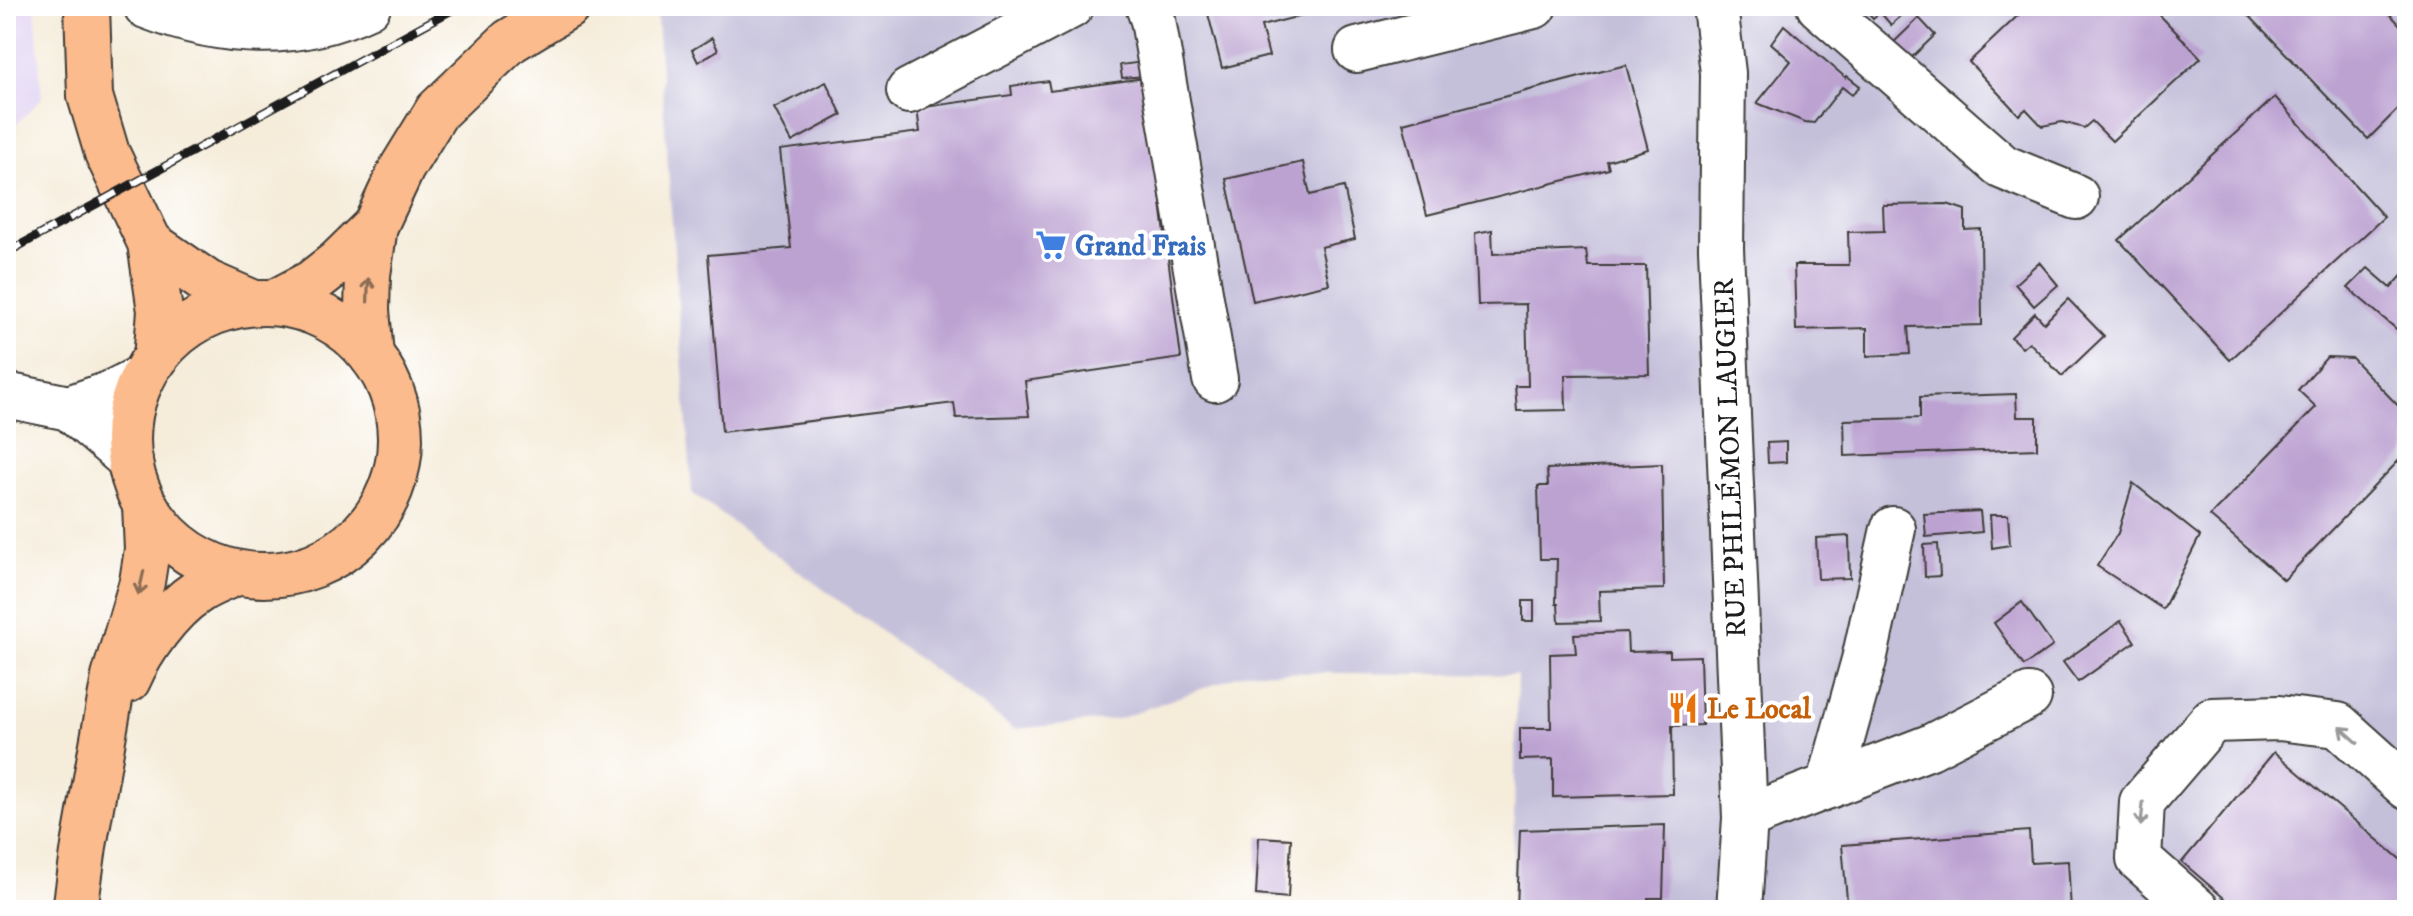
<svg xmlns="http://www.w3.org/2000/svg" width="2413" height="916" viewBox="0 0 2413 916" font-family="'IM FELL DW Pica',serif">
<style>
.built{fill:#e1d4f3}
.industrial{fill:#c5c0da}
.building{fill:#bca2d1}
.lines{fill:none;stroke-linecap:round;stroke-linejoin:round}
.minor-casing{stroke:#3d3b38;stroke-width:48}
.major-casing{stroke:#3d3b38;stroke-width:48}
.minor{stroke:#fff;stroke-width:44}
.major{stroke:#fbbb8c;stroke-width:44}
.rail-casing{stroke:#1c1c1c;stroke-width:9}
.rail{stroke:#fff;stroke-width:6;stroke-dasharray:18;stroke-linecap:butt}
.oneway{stroke:#8c6c54}
.oneway2{stroke:#999}
.labels{text-anchor:middle;stroke-width:8;stroke-linejoin:round;paint-order:stroke}
.shop-label{font-size:28px;font-weight:bold;fill:#366cbe;stroke:#fff;text-anchor:start}
.street-label{font-size:28px;fill:#1c1c1c;stroke:#fff}
.food-label{font-size:28px;font-weight:bold;fill:#c56008;stroke:#fff;text-anchor:start}
</style>
<rect width="100%" height="100%" fill="#fff"/>
<filter id="ink" filterUnits="userSpaceOnUse"><feTurbulence type="fractalNoise" baseFrequency=".0125" numOctaves="2"/><feDisplacementMap in="SourceGraphic" scale="16" xChannelSelector="R" yChannelSelector="G"/><feConvolveMatrix kernelMatrix="1 2 1 2 8 2 1 2 1" color-interpolation-filters="sRGB"/></filter>
<filter id="wash" filterUnits="userSpaceOnUse"><feTurbulence type="fractalNoise" baseFrequency=".006" numOctaves="4" result="noise"/><feDisplacementMap in="SourceGraphic" scale="32" xChannelSelector="R" yChannelSelector="G"/><feGaussianBlur stdDeviation="1.8" result="paint"/><feColorMatrix in="noise" values="0 0 0 0 0 0 0 0 0 0 0 0 0 0 0 0 0 1.4 0 .05"/><feComposite in="paint" operator="in"/></filter>
<g filter="url(#wash)">
<rect width="100%" height="100%" fill="#f5ecda"/>
<!-- built -->
<path class="built" d="M6,6H35L42,98L6,135Z"/>
<!-- industrial -->
<path class="industrial" d="M656,6H2407V910H1512L1517,675L1248,672L1118,719L1014,729L692,493Z"/>
<g id="blocks">
<!-- building -->
<g class="building">
<path d="M1206,6H1335V7L1261,26L1269,56L1222,68Z"/>
<path d="M1862,6H1912L1891,25L1880,12L1873,18Z"/>
<path d="M2028,6H2151L2201,58L2112,141L2092,121L2084,128L2062,122L2042,126L2026,109L2019,115L1969,62Z"/>
<path d="M2240,6H2382L2407,32V100L2368,139Z"/>
<path d="M1919,18L1935,35L1907,62L1891,45Z"/>
<path d="M1784,25L1846,78L1847,76L1860,86L1852,95L1842,87L1814,123L1805,122L1757,103L1791,61L1771,43Z"/>
<path d="M712,38L718,50L698,62L692,50Z"/>
<path d="M1143,62L1145,76L1122,78L1120,65Z"/>
<path d="M1626,65L1648,149L1607,161L1609,169L1427,215L1403,123Z"/>
<path d="M1145,78L1181,358L1025,381L1029,416L956,418L954,403L722,432L708,255L791,248L780,150L920,132L917,108L1012,95L1011,86L1048,81L1050,91Z"/>
<path d="M826,82L842,115L792,142L774,108Z"/>
<path d="M2275,97L2384,217L2230,360L2119,240Z"/>
<path d="M1303,162L1310,195L1344,187L1355,239L1321,247L1329,284L1253,301L1226,179Z"/>
<path d="M1947,204L1965,210V230L1981,229L1982,325L1908,327L1910,354L1867,356V328L1796,330L1794,265H1849L1848,232L1884,231L1883,205Z"/>
<path d="M1492,230L1493,254L1586,250L1588,266H1646L1649,374L1565,375L1566,410L1517,411L1515,386H1528L1526,304L1478,305L1475,233Z"/>
<path d="M2039,262L2058,285L2034,306L2015,284Z"/>
<path d="M2368,268L2391,288L2407,270V338L2348,288Z"/>
<path d="M2068,299L2104,336L2062,376L2029,342L2022,348L2011,337L2035,313L2044,323Z"/>
<path d="M2327,357L2352,358L2407,415V452L2284,580L2210,516L2316,407L2298,390Z"/>
<path d="M2016,394L2017,417H2037V449L1845,456L1844,420L1920,418V397Z"/>
<path d="M1786,442V462L1768,463L1767,443Z"/>
<path d="M1662,464L1664,589L1599,591L1600,621L1559,622L1558,604H1556L1557,559H1540L1538,486H1548L1547,469Z"/>
<path d="M2133,483L2200,536L2163,609L2097,566L2118,533Z"/>
<path d="M1980,511L1982,532L1926,537L1924,514Z"/>
<path d="M1990,515H2008L2010,545L1992,548Z"/>
<path d="M1849,536L1850,578L1818,579L1816,538Z"/>
<path d="M1938,544L1940,576L1925,577L1924,545Z"/>
<rect x="1523" y="601" width="11" height="20"/>
<path d="M2022,602L2053,646L2024,666L1994,623Z"/>
<path d="M2121,621L2135,642L2078,682L2063,662Z"/>
<path d="M1627,632L1628,652L1670,651V657L1700,656L1702,725L1672,726L1673,794L1553,797V759L1520,760V728H1551L1550,654L1576,653L1574,634Z"/>
<path d="M2274,752L2407,865V910H2238L2182,862Z"/>
<path d="M1665,825L1663,898H1648V910H1517L1520,830Z"/>
<path d="M2029,831L2031,863L2068,861L2071,910H1848L1842,845Z"/>
<path d="M1259,837L1291,839L1288,898L1256,895Z"/>
</g>
</g>
</g>
<g filter="url(#ink)">
<use href="#blocks" fill-opacity="0" stroke="#3d3b38" stroke-width="2"/>
<g class="lines">
<defs>
<g id="minor">
<path d="M146,6C220,35 294,41 368,6"/>
<path d="M1148,6L1153,20L1215,379"/>
<path d="M1715,6L1723,73L1721,248L1745,818L1739,910"/>
<path d="M1819,6L2003,167L2076,197"/>
<path d="M1357,50L1534,6"/>
<path d="M909,91L1071,6"/>
<path d="M6,395L69,408L130,460"/>
<path d="M69,408L109,394L143,377"/>
<path d="M1829,786L1864,660L1893,529"/>
<path d="M1745,818L1930,747L2029,696"/>
<path d="M2197,910L2139,859L2142,802L2212,720L2279,718L2338,725L2407,787"/>
</g>
<g id="major">
<path d="M87,6L90,96L107,153L150,243L160,311L156,358"/>
<path d="M150,243L208,283L254,303"/>
<path d="M273,303L311,283L338,262L375,226"/>
<circle cx="264" cy="439" r="136"/>
<path d="M371,355L367,310L368,275L375,226L402,168L437,111L510,41L568,6"/>
<path d="M128,680C141,650 169,610 197,592C208,584 223,579 236,573"/>
<path d="M75,910L84,846L114,677L142,582L147,550L145,505"/>
</g>
</defs>
<!-- minor casing -->
<use href="#minor" class="minor-casing"/>
<!-- major casing -->
<use href="#major" class="major-casing"/>
<!-- minor -->
<use href="#minor" class="minor"/>
<!-- major -->
<use href="#major" class="major"/>
<defs>
<path id="rail" d="M6,253L459,6"/>
</defs>
<!-- rail casing -->
<use href="#rail" class="rail-casing"/>
<!-- rail -->
<use href="#rail" class="rail"/>
</g>
<!-- one-way arrows -->
<defs><path id="oneway-shaft" d="M-6 0H5M1.5-3L5.5 0L1.5 3" fill="none" stroke-width="1.6" stroke-linecap="round" stroke-linejoin="round" transform="scale(2)"/></defs>
<g class="oneway">
<use href="#oneway-shaft" transform="translate(368 290) rotate(-88)"/>
<use href="#oneway-shaft" transform="translate(141 583) rotate(103)"/>
</g>
<g class="oneway2">
<use href="#oneway-shaft" transform="translate(2349 735) rotate(-138)"/>
<use href="#oneway-shaft" transform="translate(2142 814) rotate(96)"/>
</g>
</g>
<!-- icons -->
<defs>
<symbol id="supermarket-bare" viewBox="-9 -9 18 18"><path d="M-6-5.5h2.5l.6 2H6L4.5 2H-2.5L-4.4-4H-6ZM-1.5 3.2a1.3 1.3 0 1 0 .1 0ZM3 3.2a1.3 1.3 0 1 0 .1 0Z" fill="#3f7fe0" stroke="#fff" stroke-width="2.5" paint-order="stroke"/></symbol>
<symbol id="restaurant-bare" viewBox="-9 -9 18 18"><path d="M-5-6h1v4h1v-4h1v4h1v-4h1v5L-1.5 .5V6h-2V.5L-5-1ZM5-6V6H3V1.5H1.5Q1.5-4 5-6Z" fill="#e8710a" stroke="#fff" stroke-width="2.5" paint-order="stroke"/></symbol>
</defs>
<g fill-rule="evenodd">
<use href="#supermarket-bare" x="1029" y="223" width="44" height="44"/>
<use href="#restaurant-bare" x="1661" y="686" width="44" height="44"/>
</g>
<g class="labels">
<!-- shop labels -->
<g class="shop-label">
<text x="1075" y="255">Grand Frais</text>
</g>
<!-- street labels -->
<g class="street-label">
<text transform="translate(1729 458) rotate(-92)" y="10">RUE PHILÉMON LAUGIER</text>
</g>
<!-- food labels -->
<g class="food-label">
<text x="1707" y="718">Le Local</text>
</g>
</g>
<!-- margin -->
<rect width="2413" height="916" fill="none" stroke="#fff" stroke-width="32"/>
</svg>
